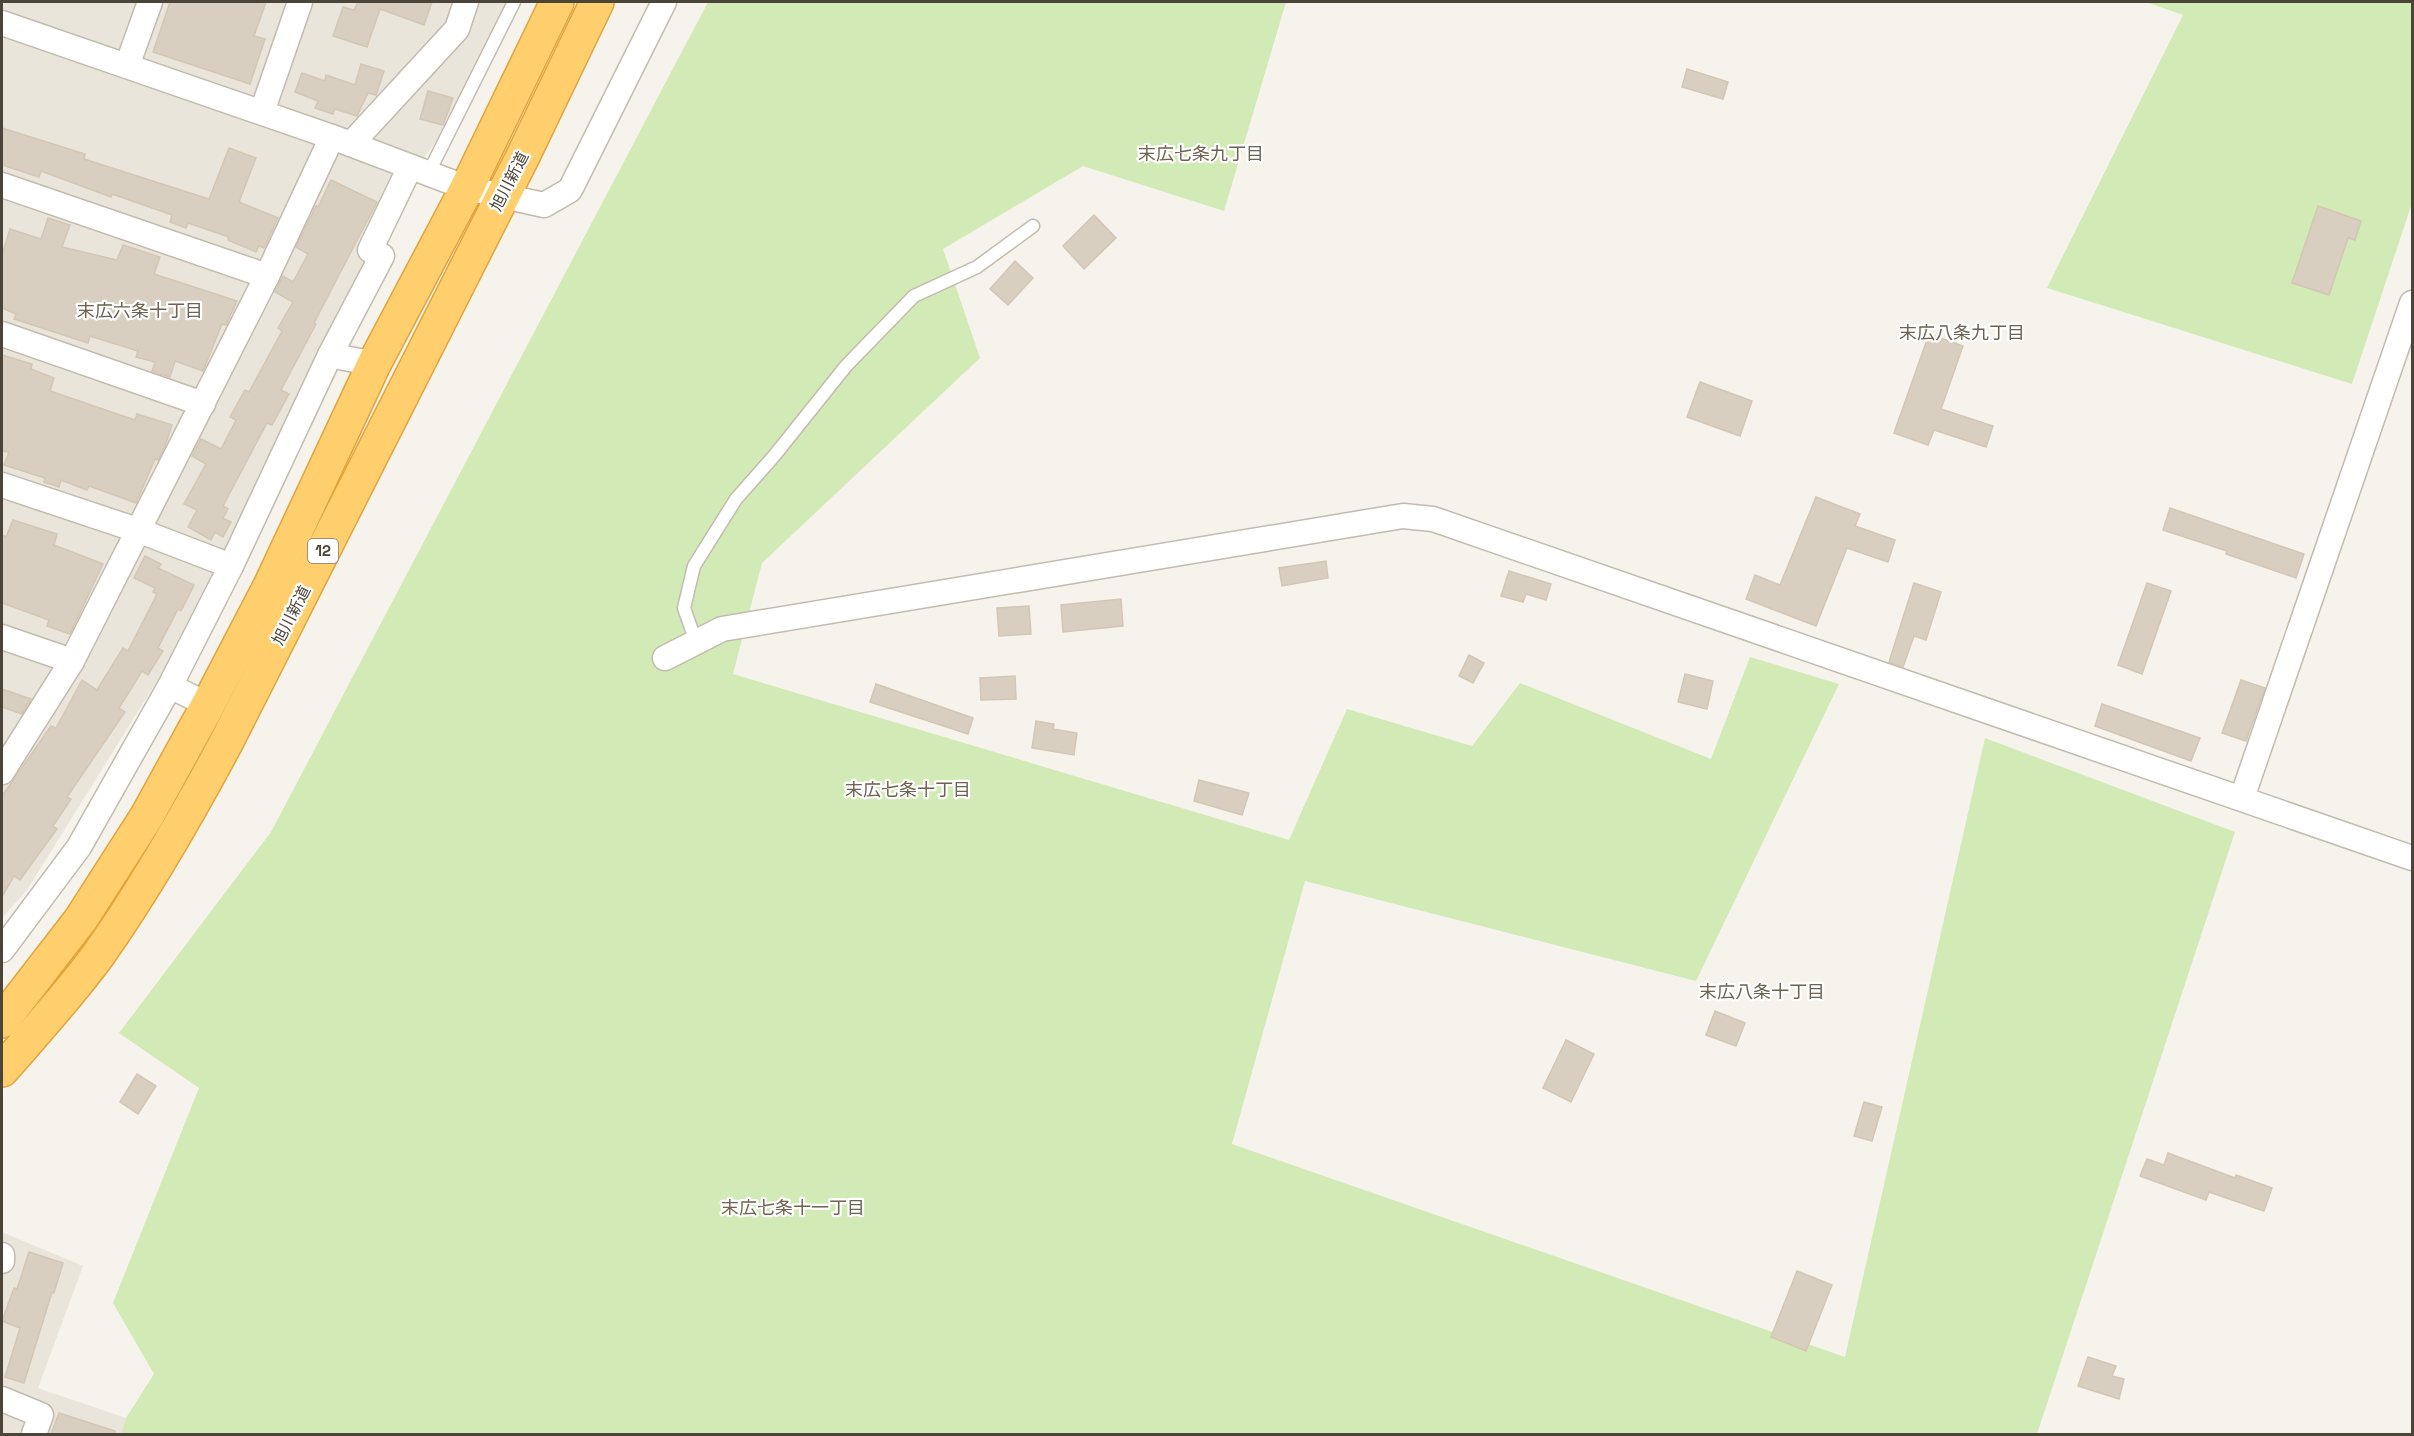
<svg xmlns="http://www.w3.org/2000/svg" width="2414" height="1436" viewBox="0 0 2414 1436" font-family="'Space Grotesk','Noto Sans JP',sans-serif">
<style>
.residential{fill:#eae5da}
.green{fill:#d2eab5}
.building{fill:#d8cfc1;stroke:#d3c7b4;stroke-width:1.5}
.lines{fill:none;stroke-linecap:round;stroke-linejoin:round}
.lane-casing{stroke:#c2bbae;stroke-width:15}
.street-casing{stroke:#c2bbae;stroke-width:27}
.highway-casing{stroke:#e0a43c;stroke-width:36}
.lane{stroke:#fff;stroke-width:12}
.street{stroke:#fff;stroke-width:24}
.highway{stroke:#ffcf6e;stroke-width:33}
.labels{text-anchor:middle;stroke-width:4.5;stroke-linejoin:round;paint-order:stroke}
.shield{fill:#fff;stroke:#817c74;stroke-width:1.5}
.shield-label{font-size:15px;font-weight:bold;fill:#4b4439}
.street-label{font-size:16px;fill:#4b4439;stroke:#fff}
.neighbourhood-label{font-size:18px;fill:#6e6250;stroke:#fff}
</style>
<rect width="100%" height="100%" fill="#f6f3ec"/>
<!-- residential -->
<g class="residential">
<path d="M2,2H508L447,126L397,196L170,660L27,890L2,918Z"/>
<path d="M2,1232L83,1266L38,1388L126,1418L121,1434H2Z"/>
</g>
<!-- green -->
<g class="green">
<path d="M708,2H1286L1224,211L1083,166L943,249L980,358L762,563L733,674L1289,840L1347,709L1472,746L1520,683L1711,759L1750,657L1839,684L1696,981L1305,881L1232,1144L1845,1357L1985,738L2235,832L2037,1434H121L126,1418L154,1374L113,1303L199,1088L119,1033L271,832Z"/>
<path d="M2146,2H2412V203L2352,384L2047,288L2183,15Z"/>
</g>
<!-- building -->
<g class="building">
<path d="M170,2H266L254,36L265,39L250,84L153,52Z"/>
<path d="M358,2H432L424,25L380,9L367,47L333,36L343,7L354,10Z"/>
<path d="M361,64L384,71L376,95L368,93L357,116L335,109L333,114L315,108L318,101L295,92L302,73L325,81L326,75L355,85Z"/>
<path d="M1687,69L1728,82L1723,99L1682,87Z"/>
<path d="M428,91L453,98L443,125L420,119Z"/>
<path d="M2,128L85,154L84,159L209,199L229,148L256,158L239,202L278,218L264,248L259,246L256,252L228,240L229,237L188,223L186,228L170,222L172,215L112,194L111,197L41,171L39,177L2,165Z"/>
<path d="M331,180L377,202L314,323L316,324L281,390L289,394L272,425L267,423L223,506L228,509L223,518L231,522L223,537L215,532L211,540L188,527L197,510L184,504L206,464L192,456L201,439L221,449L236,420L230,417L245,390L249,392L282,331L278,328L293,302L275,292L283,276L293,282L308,254L296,247L316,206L318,207Z"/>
<path d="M2318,206L2361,221L2355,240L2348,238L2329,295L2292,283Z"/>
<path d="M1094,215L1116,238L1084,269L1063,246Z"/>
<path d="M48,218L70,225L62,247L117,260L123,245L160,257L154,274L237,301L226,325L222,324L203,371L175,361L170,377L152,371L155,362L136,357L138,351L90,336L88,343L14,319L16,314L2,308V255L10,229L41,239Z"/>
<path d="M1015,261L1033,278L1008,305L990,289Z"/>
<path d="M1929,334L1963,346L1941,409L1993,426L1986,447L1934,430L1928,445L1894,433Z"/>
<path d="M2,355L32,364L31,369L54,378L50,391L135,420L137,414L172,425L165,446L158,460L155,459L136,503L89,486L87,490L61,480L59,487L44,482L45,478L4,465L9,452L2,451Z"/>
<path d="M1700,382L1752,401L1740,436L1687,417Z"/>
<path d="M1816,497L1860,514L1855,526L1895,540L1888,562L1847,548L1816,626L1746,599L1755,575L1780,585Z"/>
<path d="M2170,508L2304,554L2296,578L2226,554L2227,551L2163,530Z"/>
<path d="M13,520L57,534L54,545L103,564L70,634L47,626L49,620L2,603V535L6,537Z"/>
<path d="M145,556L161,564L158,568L194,585L181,611L178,609L158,648L163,651L148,675L142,671L119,708L125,712L67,797L71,799L53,826L57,829L20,880L14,876L2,897V796L51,726L56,728L82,680L97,690L123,648L128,651L157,594L153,592L155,588L134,578Z"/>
<path d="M1326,561L1328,578L1282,586L1279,568Z"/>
<path d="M1509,571L1551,584L1546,600L1526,594L1523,602L1501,596Z"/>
<path d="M1914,583L1941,592L1926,640L1914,636L1903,667L1889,662Z"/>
<path d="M2147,583L2171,591L2142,674L2118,665Z"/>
<path d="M1121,599L1123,626L1063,632L1061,605Z"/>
<path d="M1029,606L1031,634L999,636L997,608Z"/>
<path d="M1469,655L1484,663L1473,683L1459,676Z"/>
<path d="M1685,674L1713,681L1707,709L1678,702Z"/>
<path d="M1015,676L1016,699L981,700L980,678Z"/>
<path d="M2241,680L2265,688L2246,741L2222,733Z"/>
<path d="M876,684L973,718L968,734L870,702Z"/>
<path d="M2,689L31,699L22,714L2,707Z"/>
<path d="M2102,704L2200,738L2191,761L2095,726Z"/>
<path d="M1036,721L1054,724L1053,729L1077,733L1074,755L1032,748Z"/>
<path d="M1199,780L1249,793L1242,815L1194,801Z"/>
<path d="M1715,1011L1745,1023L1736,1046L1706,1035Z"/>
<path d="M1566,1040L1594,1054L1571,1102L1543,1088Z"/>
<path d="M137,1074L156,1086L138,1114L120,1102Z"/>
<path d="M1864,1102L1882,1107L1872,1141L1854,1136Z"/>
<path d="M2168,1153L2235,1178L2236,1175L2272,1188L2264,1211L2209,1192L2206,1200L2140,1176L2147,1159L2164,1165Z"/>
<path d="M29,1252L63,1263L54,1293L52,1292L24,1383L5,1377L20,1328L2,1321L14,1288L17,1289Z"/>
<path d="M1797,1271L1832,1285L1806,1351L1771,1337Z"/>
<path d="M2088,1357L2116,1366L2112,1376L2124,1379L2119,1399L2078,1386Z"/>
<path d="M59,1413L115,1431V1434H51Z"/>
</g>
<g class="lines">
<defs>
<g id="lane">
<path d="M428,174L514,2"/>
<path d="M696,642L684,608L694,566L736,499L774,456L846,366L914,296L977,267L1033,226"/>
</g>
<g id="street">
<path d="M2,23L332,137L467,188L544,205L570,190L664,2"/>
<path d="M127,66L150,2"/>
<path d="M262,112L300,2"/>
<path d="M351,144L457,29L466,2"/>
<path d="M2,185L267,276"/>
<path d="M2,334L203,404"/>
<path d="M330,355L374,364"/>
<path d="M2,485L140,531L231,566"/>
<path d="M2,637L72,661"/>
<path d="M665,658L722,629L1403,516L1433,519L2412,858"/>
<path d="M170,686L208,705"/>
<path d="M2,772L72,661L267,276L332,137"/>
<path d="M2242,798L2412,303"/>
<path d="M2,950L79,847L170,686L231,566L330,355L382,256L370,250L410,167"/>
<path d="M2,1255V1261"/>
<path d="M2,1399L41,1415L34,1434"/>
</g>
<g id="highway">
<path d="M2,1021L81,919L147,816L208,705L271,584L374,364L467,188L557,2"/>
<path d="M2,1070C35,1032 69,995 99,954C147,886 188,814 227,741L523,156L597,2"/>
</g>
</defs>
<!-- lane casing -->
<use href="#lane" class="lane-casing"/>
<!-- street casing -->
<use href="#street" class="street-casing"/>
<!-- highway casing -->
<use href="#highway" class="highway-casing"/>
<!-- lane -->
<use href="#lane" class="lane"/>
<!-- street -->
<use href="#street" class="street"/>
<!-- highway -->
<use href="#highway" class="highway"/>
</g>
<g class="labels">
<!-- shield labels -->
<rect class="shield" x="308" y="539" width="30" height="24" rx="4.5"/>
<g class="shield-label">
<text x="323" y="556">12</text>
</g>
<!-- street labels -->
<g class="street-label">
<text transform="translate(509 181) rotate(-63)" y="6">旭川新道</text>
<text transform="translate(291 615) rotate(-63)" y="6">旭川新道</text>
</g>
<!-- neighbourhood labels -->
<g class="neighbourhood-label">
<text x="1201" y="160">末広七条九丁目</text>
<text x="140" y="317">末広六条十丁目</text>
<text x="1962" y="339">末広八条九丁目</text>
<text x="908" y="796">末広七条十丁目</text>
<text x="1762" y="998">末広八条十丁目</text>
<text x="793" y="1214">末広七条十一丁目</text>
</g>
</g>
<!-- border -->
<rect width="2414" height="1436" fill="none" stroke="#4b4439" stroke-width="6"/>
</svg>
